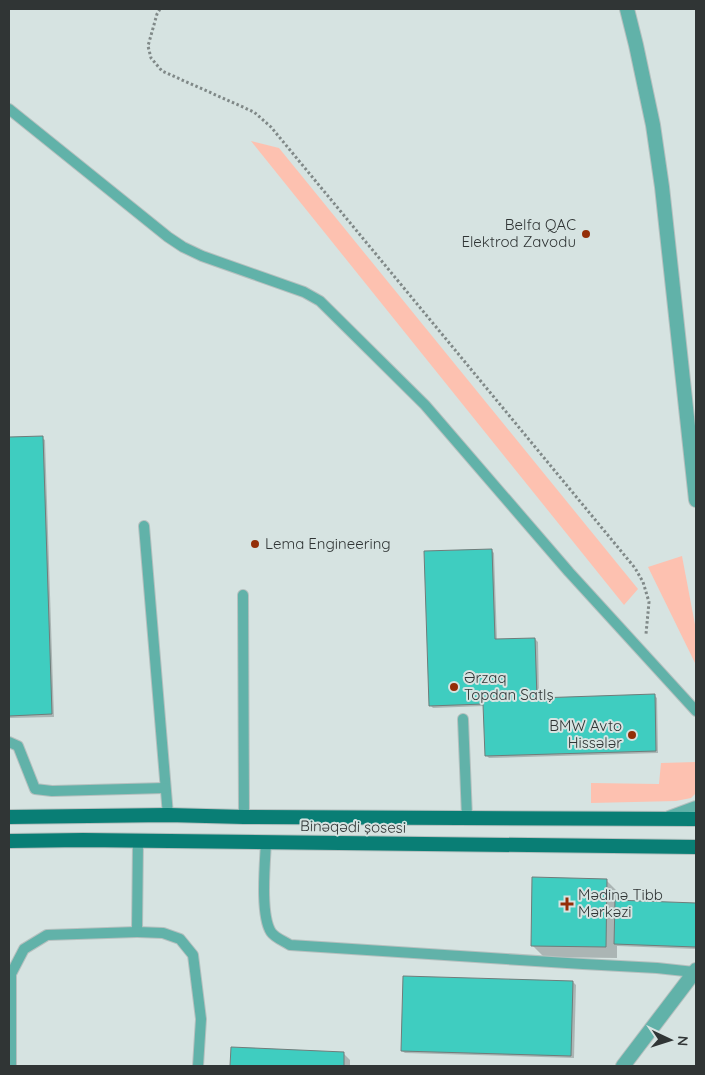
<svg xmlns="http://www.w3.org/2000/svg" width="705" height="1075" viewBox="0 0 705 1075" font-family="Quicksand,sans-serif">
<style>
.green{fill:#fdc1b0}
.shadow{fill:#0003}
.building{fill:#3fcdc0;stroke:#707c7a}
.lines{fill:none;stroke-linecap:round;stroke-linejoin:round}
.service-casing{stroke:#b5c0bf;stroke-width:12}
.minor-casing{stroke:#b5c0bf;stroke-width:16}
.primary-casing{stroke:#b5c0bf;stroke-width:16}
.path{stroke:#808988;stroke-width:3;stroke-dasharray:2.5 2.5;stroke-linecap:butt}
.service{stroke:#61b2a9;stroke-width:10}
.minor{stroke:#61b2a9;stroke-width:14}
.primary{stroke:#097e75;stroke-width:14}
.poi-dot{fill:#942e08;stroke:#d6e3e1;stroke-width:2}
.labels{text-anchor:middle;stroke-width:4;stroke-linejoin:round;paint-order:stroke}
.poi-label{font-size:15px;fill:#303535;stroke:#d6e3e1;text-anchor:start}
.street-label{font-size:15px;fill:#303535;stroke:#d6e3e1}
</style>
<rect width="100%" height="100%" fill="#d6e3e1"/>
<!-- green -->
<g class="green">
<path d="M251,141L279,148L638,589L624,605Z"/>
<path d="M682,556L696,630V665L648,567Z"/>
<path d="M696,762V793L691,798L676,801L591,803V783L659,784L661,763Z"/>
</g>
<!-- shadow -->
<g class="shadow">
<path d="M42,438L45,440L54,717L9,718V439Z"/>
<path d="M492,551L494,553L497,641L535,639L538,642L539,699L654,695L657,698L658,753L489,758L486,755L485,706L433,708L430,705Z"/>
<path d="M606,880L618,892V901L696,904V949L617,946V958L544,957L532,945Z"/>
<path d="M573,982L576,985L574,1058L405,1053L402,1051Z"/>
<path d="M232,1048L344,1054L350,1060V1066H231Z"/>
</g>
<!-- building -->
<g class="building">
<path d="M43,436L52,714L9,716V437Z"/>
<path d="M492,549L495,639L535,638L537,698L655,694L656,751L485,756L483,704L429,706L424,551Z"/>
<path d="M532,877L607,879L606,947L531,946Z"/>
<path d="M615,900L696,903V947L614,944Z"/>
<path d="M403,976L573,981L571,1056L401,1051Z"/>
<path d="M231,1047L344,1052V1066H230Z"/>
</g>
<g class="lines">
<defs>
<g id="service">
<path d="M9,109L168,237L183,247L202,256L304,292L320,301L425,405L569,572L696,711"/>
<path d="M144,526L168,815"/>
<path d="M243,595L244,817"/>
<path d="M463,719L467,817"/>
<path d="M9,742L18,746L35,789L52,791L165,788"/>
<path d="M138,840L137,932L163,933L180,939L193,955L201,1019L198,1066"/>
<path d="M266,842C265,863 260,915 271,932C275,938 284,941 290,945L583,964L657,968L694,972"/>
<path d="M11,1066V974L24,949L47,935L137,932"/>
</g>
<g id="minor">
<path d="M627,9L636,45L653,125L662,187L696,500"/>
<path d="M669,818L696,808"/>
<path d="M623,1066L696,970"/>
</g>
<g id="primary">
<path d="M9,817L168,815L244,817L696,819"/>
<path d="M9,841L83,840L696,847"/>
</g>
</defs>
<!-- service casing -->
<use href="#service" class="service-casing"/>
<!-- minor casing -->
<use href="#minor" class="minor-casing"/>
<!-- primary casing -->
<use href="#primary" class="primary-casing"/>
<!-- path -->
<path class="path" d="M160,9L157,14L148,46L151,58L162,71L254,112L271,127L635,568L643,582L649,602L646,634"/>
<!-- service -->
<use href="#service" class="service"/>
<!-- minor -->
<use href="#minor" class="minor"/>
<!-- primary -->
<use href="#primary" class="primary"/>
</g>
<!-- markers -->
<g class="poi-dot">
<circle cx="586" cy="234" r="5"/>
<circle cx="255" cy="544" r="5"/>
<circle cx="454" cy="687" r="5"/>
<circle cx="632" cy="735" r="5"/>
<path d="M564.5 896.5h5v5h5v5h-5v5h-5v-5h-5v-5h5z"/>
</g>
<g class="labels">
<!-- poi labels -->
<g class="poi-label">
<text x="576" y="230" text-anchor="end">Belfa QAC<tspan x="576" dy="17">Elektrod Zavodu</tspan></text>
<text x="265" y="549">Lema Engineering</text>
<text x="464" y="683">Ərzaq<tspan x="464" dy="17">Topdan Satlş</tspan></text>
<text x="622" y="731" text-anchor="end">BMW Avto<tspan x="622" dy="17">Hissələr</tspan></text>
<text x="578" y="900">Mədinə Tibb<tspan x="578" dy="17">Mərkəzi</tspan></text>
</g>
<!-- street labels -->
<g class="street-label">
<text transform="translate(353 827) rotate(1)" y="5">Binəqədi şosesi</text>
</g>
</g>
<!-- border -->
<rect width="705" height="1075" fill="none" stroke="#303535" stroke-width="20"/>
<!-- north arrow -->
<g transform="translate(670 1040) rotate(94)" stroke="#d6e3e1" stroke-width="4" paint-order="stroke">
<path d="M0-4L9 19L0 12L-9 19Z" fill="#303535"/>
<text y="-8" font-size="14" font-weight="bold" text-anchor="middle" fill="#303535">N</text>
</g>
</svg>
